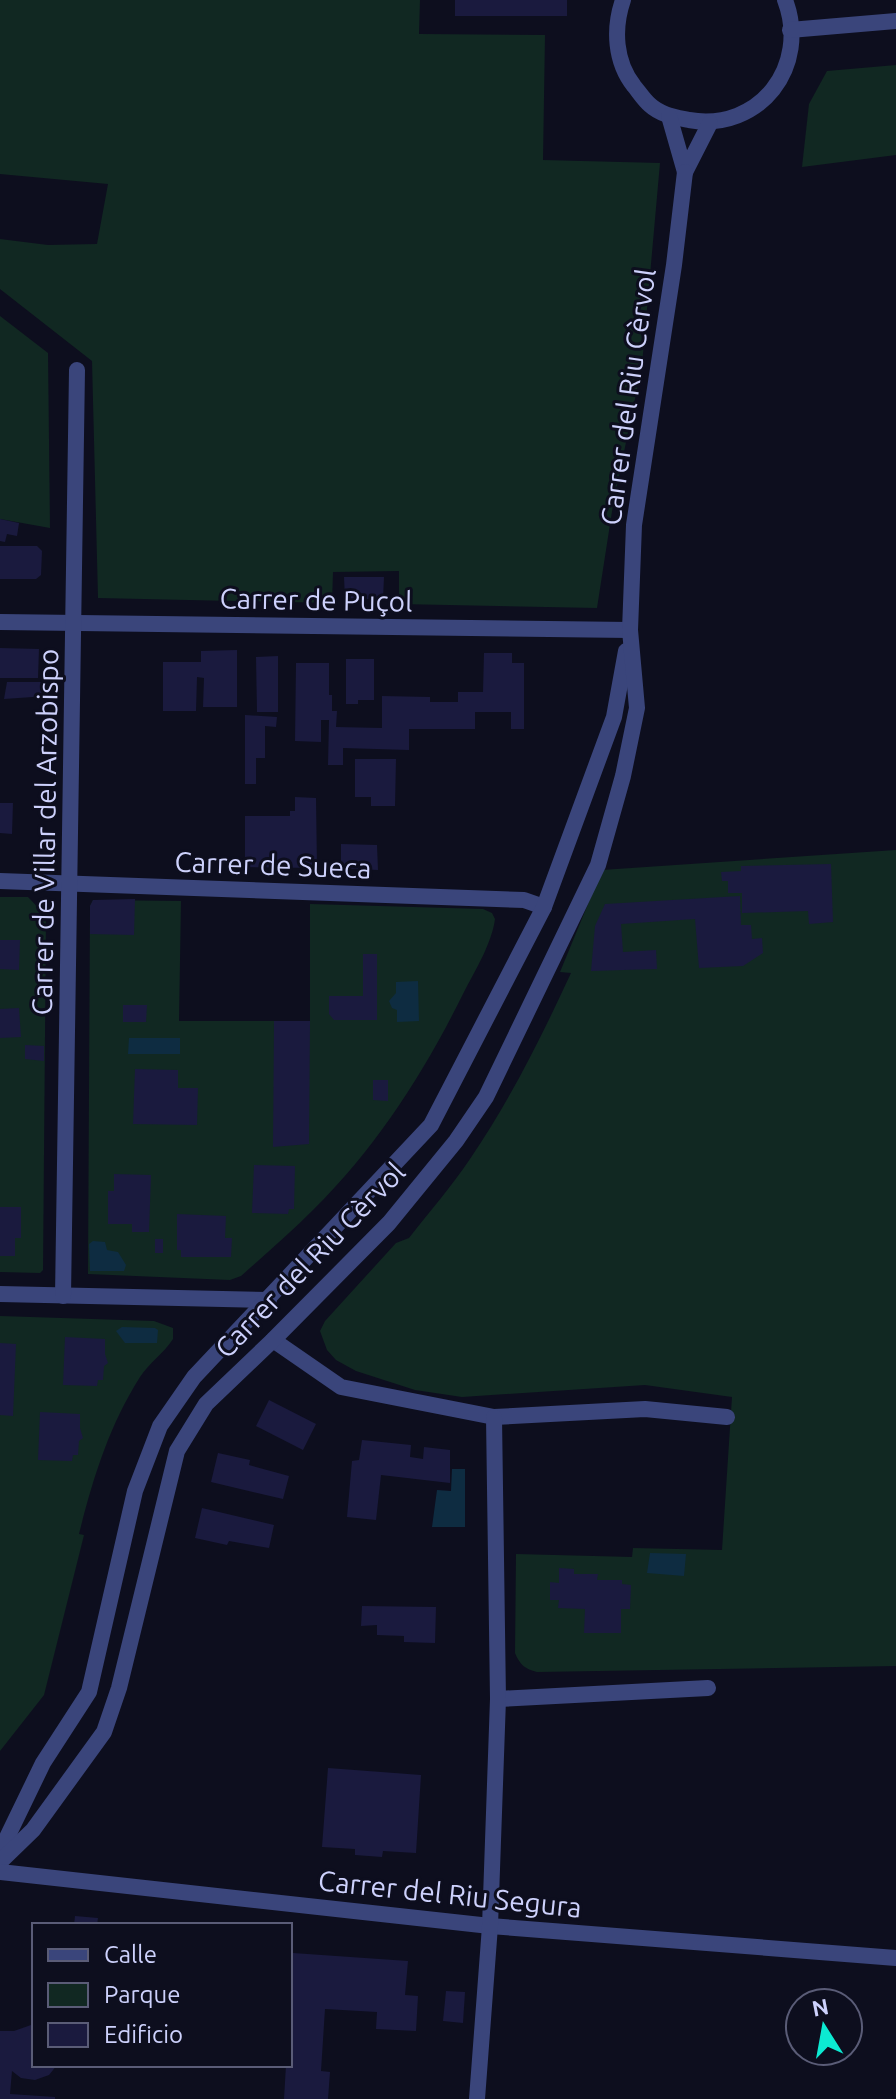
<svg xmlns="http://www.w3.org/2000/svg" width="896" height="2099" viewBox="0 0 896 2099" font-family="Ubuntu,sans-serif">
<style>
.green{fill:#112822}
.water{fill:#0e2c41}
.building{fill:#1a1a3e}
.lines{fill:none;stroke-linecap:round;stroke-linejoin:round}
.minor{stroke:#3a457b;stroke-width:16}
.labels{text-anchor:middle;stroke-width:6;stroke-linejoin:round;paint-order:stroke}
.street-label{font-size:28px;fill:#cdd1fc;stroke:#0d0e1e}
</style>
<rect width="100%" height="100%" fill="#0d0e1e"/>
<!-- green -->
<g class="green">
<path d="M0,0H420L419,34L545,35L543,160L660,163L642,365L613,505L597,608L399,604V571L333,572L332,603L98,598L92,361L0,289V239L48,245L97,244L108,184L0,174Z"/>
<path d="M896,65V155L802,167L809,104L827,71Z"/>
<path d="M0,316L48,353L50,528L0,519Z"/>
<path d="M896,850V1666L537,1672C525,1669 520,1665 515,1653L516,1554L632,1557L633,1548L722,1550L732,1397L645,1385L462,1397L415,1390L356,1371L336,1360L327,1350L320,1331L325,1321L396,1243L409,1238C429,1212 452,1186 470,1159C510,1100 541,1038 571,973L560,972L602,870Z"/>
<path d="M0,897H28L46,916L43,1270L40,1273L0,1272Z"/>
<path d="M93,900L181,901L179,1021H310V904L483,909L492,913L495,919C492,943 475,971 464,992C425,1071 377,1147 314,1209C291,1232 266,1254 241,1276L230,1280L88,1274L90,906Z"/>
<path d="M0,1316L154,1321L173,1328V1339C164,1353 149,1363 140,1377C109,1426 93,1478 79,1534L84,1535L44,1695L0,1751Z"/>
</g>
<!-- water -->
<g class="water">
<path d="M418,981L419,1021L397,1022V1010L392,1008L389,1001L396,993V982Z"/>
<path d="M129,1038H180V1054H128Z"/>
<path d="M93,1241L105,1242L107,1250L118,1252L126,1265L124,1271H90L89,1244Z"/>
<path d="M122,1327L155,1328L158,1330L157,1343H125L116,1331Z"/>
<path d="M452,1469H465V1527H432L437,1490L451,1491Z"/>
<path d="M650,1553L686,1554L684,1576L647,1573Z"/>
</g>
<!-- building -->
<g class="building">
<rect x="455" y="0" width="112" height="16"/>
<path d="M0,519L19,523L17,536L7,534L5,542L0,541Z"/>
<path d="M0,546H37L42,551L41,575L36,579H0Z"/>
<path d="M344,577H384L383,599H345Z"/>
<path d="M0,648L39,649L38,678H0Z"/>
<path d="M237,650V707H203L204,678L197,677L196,711H163V662H201V651Z"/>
<path d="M484,653H512V663H524V729H511V712H475V729H409V750L343,748V765H328L329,720H321V742L295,741L296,663H329V695H332V711H337L336,727L382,728V696L430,697V702H458V692H483Z"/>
<path d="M278,656V712H257L256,657Z"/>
<path d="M346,659H374V700H358V704H346Z"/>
<path d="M7,682H47V696L4,699Z"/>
<path d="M245,715L277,717L276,727L265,726V758H256V784H245Z"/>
<path d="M355,759H396L395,806H371V797H355Z"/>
<path d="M295,797L316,798L317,868L245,867V816H290V811H295Z"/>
<path d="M0,803H13L12,834L0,833Z"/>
<path d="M341,844L377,845L378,870L341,868Z"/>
<path d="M831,864L833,922L809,924L808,911L742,913V893H728V881H722L721,872L741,871V866Z"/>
<path d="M740,896L741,925H751L752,939L762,938L763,953L743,966L699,968L695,919L621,924L623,952L656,950L657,969L591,971L595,926L605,904Z"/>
<path d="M135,899L134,935L90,934V906L93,900Z"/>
<path d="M0,940H20L19,970L0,969Z"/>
<path d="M363,954H377V1020H334L329,1014V996H363Z"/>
<path d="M123,1005H147L146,1022H123Z"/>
<path d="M19,1008L21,1037L0,1038V1009Z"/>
<path d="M274,1021H310L309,1144L273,1147Z"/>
<path d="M25,1045L44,1046V1061L25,1059Z"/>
<path d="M135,1069L178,1070V1088H198L197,1125L133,1124Z"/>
<path d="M373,1080H388V1101L373,1100Z"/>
<path d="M254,1165L295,1166L294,1209H289L288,1214L252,1213Z"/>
<path d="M114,1174L151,1175L149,1232H132V1224H108V1191H114Z"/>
<path d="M0,1207H21V1238H15V1256H0Z"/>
<path d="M177,1214L226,1216L225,1238H232L231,1257H181V1250H177Z"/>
<rect x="155" y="1239" width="8" height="14"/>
<path d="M65,1337L105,1339V1354L108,1363L104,1366L103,1380H98L97,1386L63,1385Z"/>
<path d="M0,1343L16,1344L13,1416L0,1415Z"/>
<path d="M269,1400L316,1424L303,1450L256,1426Z"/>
<path d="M40,1412L80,1414V1428L83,1438L79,1441L78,1455H73L72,1461L38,1460Z"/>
<path d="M362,1440L411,1445L410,1457L423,1459L424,1447L450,1450V1483L381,1475L376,1520L347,1517L352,1461L359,1460Z"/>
<path d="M218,1453L250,1460L249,1465L289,1476L283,1499L211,1482Z"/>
<path d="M202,1508L274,1525L269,1548L229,1541L227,1545L195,1538Z"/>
<path d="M559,1568L574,1569V1574H598L597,1580H622V1584L631,1585L630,1609H621V1633H584L585,1609L558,1608L559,1600H550V1582L559,1583Z"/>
<path d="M362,1606L436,1607L435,1643L404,1642V1636L377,1635V1625L361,1626Z"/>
<path d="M328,1768L421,1775L416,1853L383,1851L382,1857L355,1855V1849L322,1847Z"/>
<path d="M75,1916L98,1918L97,1925H74Z"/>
<path d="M293,1953L408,1961L405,1995L418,1996L416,2031L376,2029L377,2012L325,2009L321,2071L330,2072L328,2099H284L286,2065H290Z"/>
<path d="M446,1991L465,1992L463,2023L443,2021Z"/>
<path d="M31,2025H34V2065H57L49,2075L35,2080L21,2078L12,2071L10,2094L55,2097V2099H0V2031H14Z"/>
</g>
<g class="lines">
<!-- minor -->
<g class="minor">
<path d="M623,0C613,29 615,62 634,86C639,92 644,100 650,105C661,115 675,117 689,120C760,132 810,66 785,0"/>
<path d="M790,30L896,21"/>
<path d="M669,116L685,172L710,123"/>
<path d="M0,622L630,630"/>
<path d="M0,881L524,900L544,907"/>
<path d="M0,1294L269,1300"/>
<path d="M63,1296L77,370"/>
<path d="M273,1340L341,1387L494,1417L645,1409L727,1417"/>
<path d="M498,1699L708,1688"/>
<path d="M0,1852L43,1763L89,1692L135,1491L160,1426L194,1377L431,1125L544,907L614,717L626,651"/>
<path d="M0,1862L33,1830L104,1732L119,1688L177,1451L206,1404L273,1340L389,1223L456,1141L486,1097L598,865L623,776L637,708L630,630L634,525L674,265L685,172"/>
<path d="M0,1872L490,1926L896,1958"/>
<path d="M477,2099L490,1926L498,1699L494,1417"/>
</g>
</g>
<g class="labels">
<!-- street labels -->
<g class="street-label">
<text transform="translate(628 397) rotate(-82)" y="10">Carrer del Riu Cèrvol</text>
<text transform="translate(316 600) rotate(1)" y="10">Carrer de Puçol</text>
<text transform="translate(45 832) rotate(-89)" y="10">Carrer de Villar del Arzobispo</text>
<text transform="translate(273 865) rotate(2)" y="10">Carrer de Sueca</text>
<text transform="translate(310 1260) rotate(-46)" y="10">Carrer del Riu Cèrvol</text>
<text transform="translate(450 1894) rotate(6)" y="10">Carrer del Riu Segura</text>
</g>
</g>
<!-- legend -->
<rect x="32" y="1923" width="260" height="144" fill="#0d0e1e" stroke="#5a5c77" stroke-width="2"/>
<rect x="48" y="1949" width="40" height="12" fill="#3a457b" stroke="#5a5c77" stroke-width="2"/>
<text x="104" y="1963" font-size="24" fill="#cdd1fc">Calle</text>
<rect x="48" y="1983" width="40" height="24" fill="#112822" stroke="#5a5c77" stroke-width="2"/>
<text x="104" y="2003" font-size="24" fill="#cdd1fc">Parque</text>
<rect x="48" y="2023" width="40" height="24" fill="#1a1a3e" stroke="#5a5c77" stroke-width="2"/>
<text x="104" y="2043" font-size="24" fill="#cdd1fc">Edificio</text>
<!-- north arrow -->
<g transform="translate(824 2027) rotate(349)"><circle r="38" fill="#0d0e1e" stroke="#5a5c77" stroke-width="2"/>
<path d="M0-6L14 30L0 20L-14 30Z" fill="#0cead2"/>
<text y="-12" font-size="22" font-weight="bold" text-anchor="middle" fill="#cdd1fc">N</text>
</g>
</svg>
